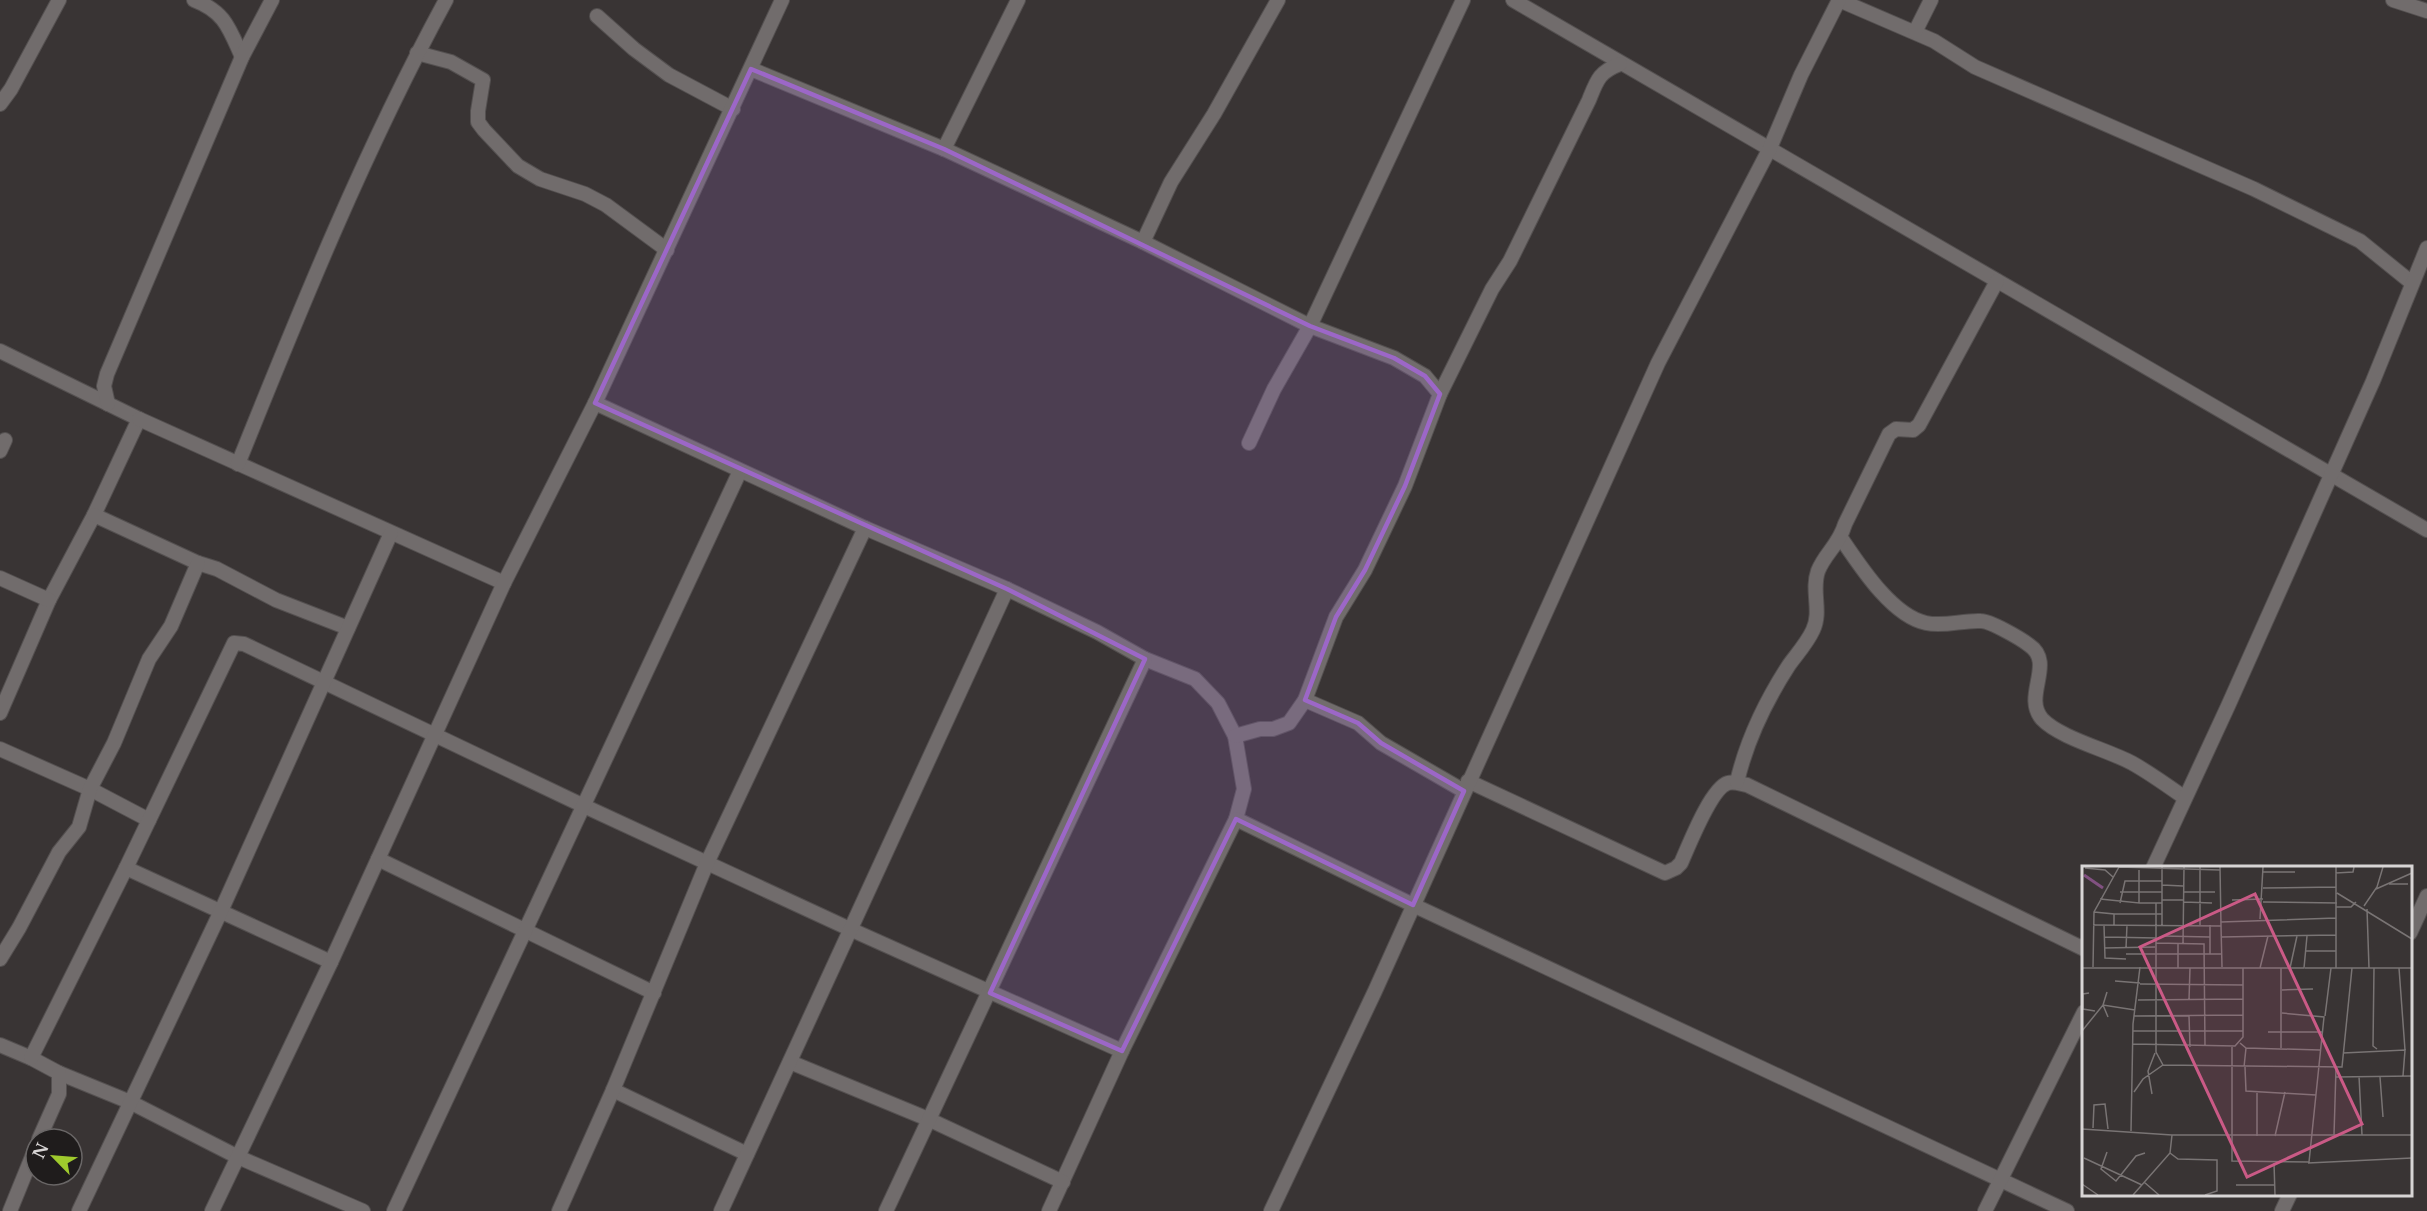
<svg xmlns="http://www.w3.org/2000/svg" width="2427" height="1211" viewBox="0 0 2427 1211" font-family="'Libre Baskerville',serif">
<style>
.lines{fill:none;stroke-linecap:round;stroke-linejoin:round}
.minor-casing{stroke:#545050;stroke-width:16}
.minor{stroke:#716c6c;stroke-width:14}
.marked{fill:#9c67c7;fill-opacity:0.2;stroke:#9c67c7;stroke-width:4.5;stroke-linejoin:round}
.inset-river{fill:none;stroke:#815181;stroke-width:3}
.inset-road{fill:none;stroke:#797474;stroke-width:1.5}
.view{fill:#ca5a86;fill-opacity:0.15;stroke:#ca5a86;stroke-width:3}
.inset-edge{fill:none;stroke:#d8d5d5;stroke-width:3}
</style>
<rect width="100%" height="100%" fill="#393434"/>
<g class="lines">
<defs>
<g id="minor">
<path d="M194,0C225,12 229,28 242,57"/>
<path d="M1513,0L2427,530"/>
<path d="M1839,0L1934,41L1975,67L2254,189L2360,241L2412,283"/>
<path d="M2393,0L2427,11"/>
<path d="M597,16L634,49L669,75L733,109"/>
<path d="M1915,32L1931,0"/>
<path d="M417,53L451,62L483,80L478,111V122L484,130L518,166L540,179L585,194L606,205L667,250"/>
<path d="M751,69L944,149L1143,242L1310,326L1394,358L1425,376L1440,394"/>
<path d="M0,104L11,89L59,0"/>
<path d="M944,149L1018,0"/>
<path d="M1143,242L1171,182L1214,114L1278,0"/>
<path d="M0,351L139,419L94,515L49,600L0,713"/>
<path d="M595,403L865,528L1007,589L1097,632L1145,659L1195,679L1218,703L1235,736L1244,789L1236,819L1122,1051L1049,1211"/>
<path d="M108,404L104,386L107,374L242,57L272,0"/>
<path d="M139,419L504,583"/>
<path d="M1249,443L1274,389L1310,326L1463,0"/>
<path d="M0,451L5,440"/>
<path d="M238,464C301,307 365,149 446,0"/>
<path d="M94,515L198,563L217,569L276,600L348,628"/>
<path d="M1841,538C1860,566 1892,616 1926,623C1945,627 1962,620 1981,621C1990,621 2020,638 2029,645C2056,663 2022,696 2042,719C2060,738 2108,750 2132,763C2150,773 2168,786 2185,798"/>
<path d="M0,578L49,600"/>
<path d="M1305,700L1358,723L1381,743L1464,791"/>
<path d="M1235,736L1260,729H1273L1289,723L1305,700L1336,617L1365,570L1405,486L1440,394L1492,289L1510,261L1589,100C1597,80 1599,72 1620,64"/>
<path d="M0,749L90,789L149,820"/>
<path d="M1468,781L1665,873L1676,868L1681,863C1689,845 1711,788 1728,783C1734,781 1741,784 1747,785L2084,949"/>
<path d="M1737,782C1747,739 1765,702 1789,665C1797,654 1807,643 1813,630C1822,611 1811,591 1818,571C1825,553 1839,545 1845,524L1889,434L1896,429L1913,430L1919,425L1997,281"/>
<path d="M1236,819L1413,905L2067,1211"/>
<path d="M378,859L654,993"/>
<path d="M126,868L331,962"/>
<path d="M2153,868L2228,706L2373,381L2427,248"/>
<path d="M2410,933L2427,896"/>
<path d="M0,959L19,928L59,852L79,827L90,789L114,743L149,659L171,626L198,563"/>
<path d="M0,1045L31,1058L59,1073L130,1102L238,1157L363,1211"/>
<path d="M31,1058L126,868L234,643L244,644L584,806L852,930L1122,1051"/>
<path d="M790,1062L928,1119L1063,1182"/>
<path d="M613,1090L747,1154"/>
<path d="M39,1139L59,1094V1073"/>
<path d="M10,1211L36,1147"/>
<path d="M79,1211L221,911L391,533"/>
<path d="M212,1211L331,962L504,583L595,403L782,0"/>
<path d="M394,1211L740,471"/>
<path d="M559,1211L613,1090L707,863L865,528"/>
<path d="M721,1211L1007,589"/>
<path d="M886,1211L1145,659"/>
<path d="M1271,1211L1375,991L1658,363L1770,148L1801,75L1839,0"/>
<path d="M1985,1211L2084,1012"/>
<path d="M2282,1211L2290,1194"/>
</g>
</defs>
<!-- minor casing -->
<use href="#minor" class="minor-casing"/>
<!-- minor -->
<use href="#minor" class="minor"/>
</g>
<!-- marked area -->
<path class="marked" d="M751,69L944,149L1310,326L1394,358L1425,376L1440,394L1405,486L1365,570L1336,617L1305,700L1358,723L1381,743L1464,791L1413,905L1236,819L1122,1051L990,993L1145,659L1007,589L595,403Z"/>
<!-- overview -->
<g transform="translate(2082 866)">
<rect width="330" height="330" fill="#393434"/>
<path class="inset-river" d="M2,9L21,22"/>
<path class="inset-road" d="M37,1L138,4M254,1V7L271,6L272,1M3,2L23,4L31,11M181,6H213M307,18H326M80,19L101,20M181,22L254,21M294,23L330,7M38,26H80M101,26H133M255,27L330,73M18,33L57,37V4M80,34H102M150,34L181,33M102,36L130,37M181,36L255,37M38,37L43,15H80M57,37H80M74,37V59M282,40L295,21L301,1M254,41H269L274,36M285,43L287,102M12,46L32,48V59M32,48H80M178,53L181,1M139,56L254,52M11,59L139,60L138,1M22,59L23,92L44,93M74,59V186L81,199M80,59V1M118,59V1M128,59V88M139,60L140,101M80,70L128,71M23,71L74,72M139,71L254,69M74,77L122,78L123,180M96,78V102M101,78L102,1M22,82L73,81M44,82L45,59M224,85H254M44,88H139M11,101L12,46L37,1M0,102H222L225,70M178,102L186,70M208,102L215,70M223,102H330M254,102V7M292,102L291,180L295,183M317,102L323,184M33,115L58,117M58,118L161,119M200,124L231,123M25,126L21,139L26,151M7,127L1,128V143L13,145M56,134L161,133M107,134L108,102M52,150L161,149M107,150L108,181M243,150L249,102M0,165L21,139L53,144M51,165H161M186,166H240M158,177L164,182L238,184M51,178L153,180L161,171V102M150,181V295L227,296L242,151L200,147M199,182V102M261,187L323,184L321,210M162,201L164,182M163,201L164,225L234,229M277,210L280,269M254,211L330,210M298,211L301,251M52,226L61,213L81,199L260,201L270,102M70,228L66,205L73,187M11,262L12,239L23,238L26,263M0,263L90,269H330M49,265L51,158L58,101M252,269L254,202M175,270V227M193,270L203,226M25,286L19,303L34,315L54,290L63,287M88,287L96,293L135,294V325L123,329M2,292L60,319M192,297L193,329M226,297L330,292M62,316L77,329M0,318L16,329M154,319H193M51,329L88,287L90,269"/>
<path class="view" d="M173,28L280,258L165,311L58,81Z"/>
<rect width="330" height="330" class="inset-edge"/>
</g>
<!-- north arrow -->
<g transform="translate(54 1157) rotate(295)"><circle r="28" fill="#1f1c1c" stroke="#696666" stroke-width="1.5"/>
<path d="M0-4.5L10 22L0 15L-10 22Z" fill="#9fca2d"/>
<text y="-9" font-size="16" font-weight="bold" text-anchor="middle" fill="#d8d5d5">N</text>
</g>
</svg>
